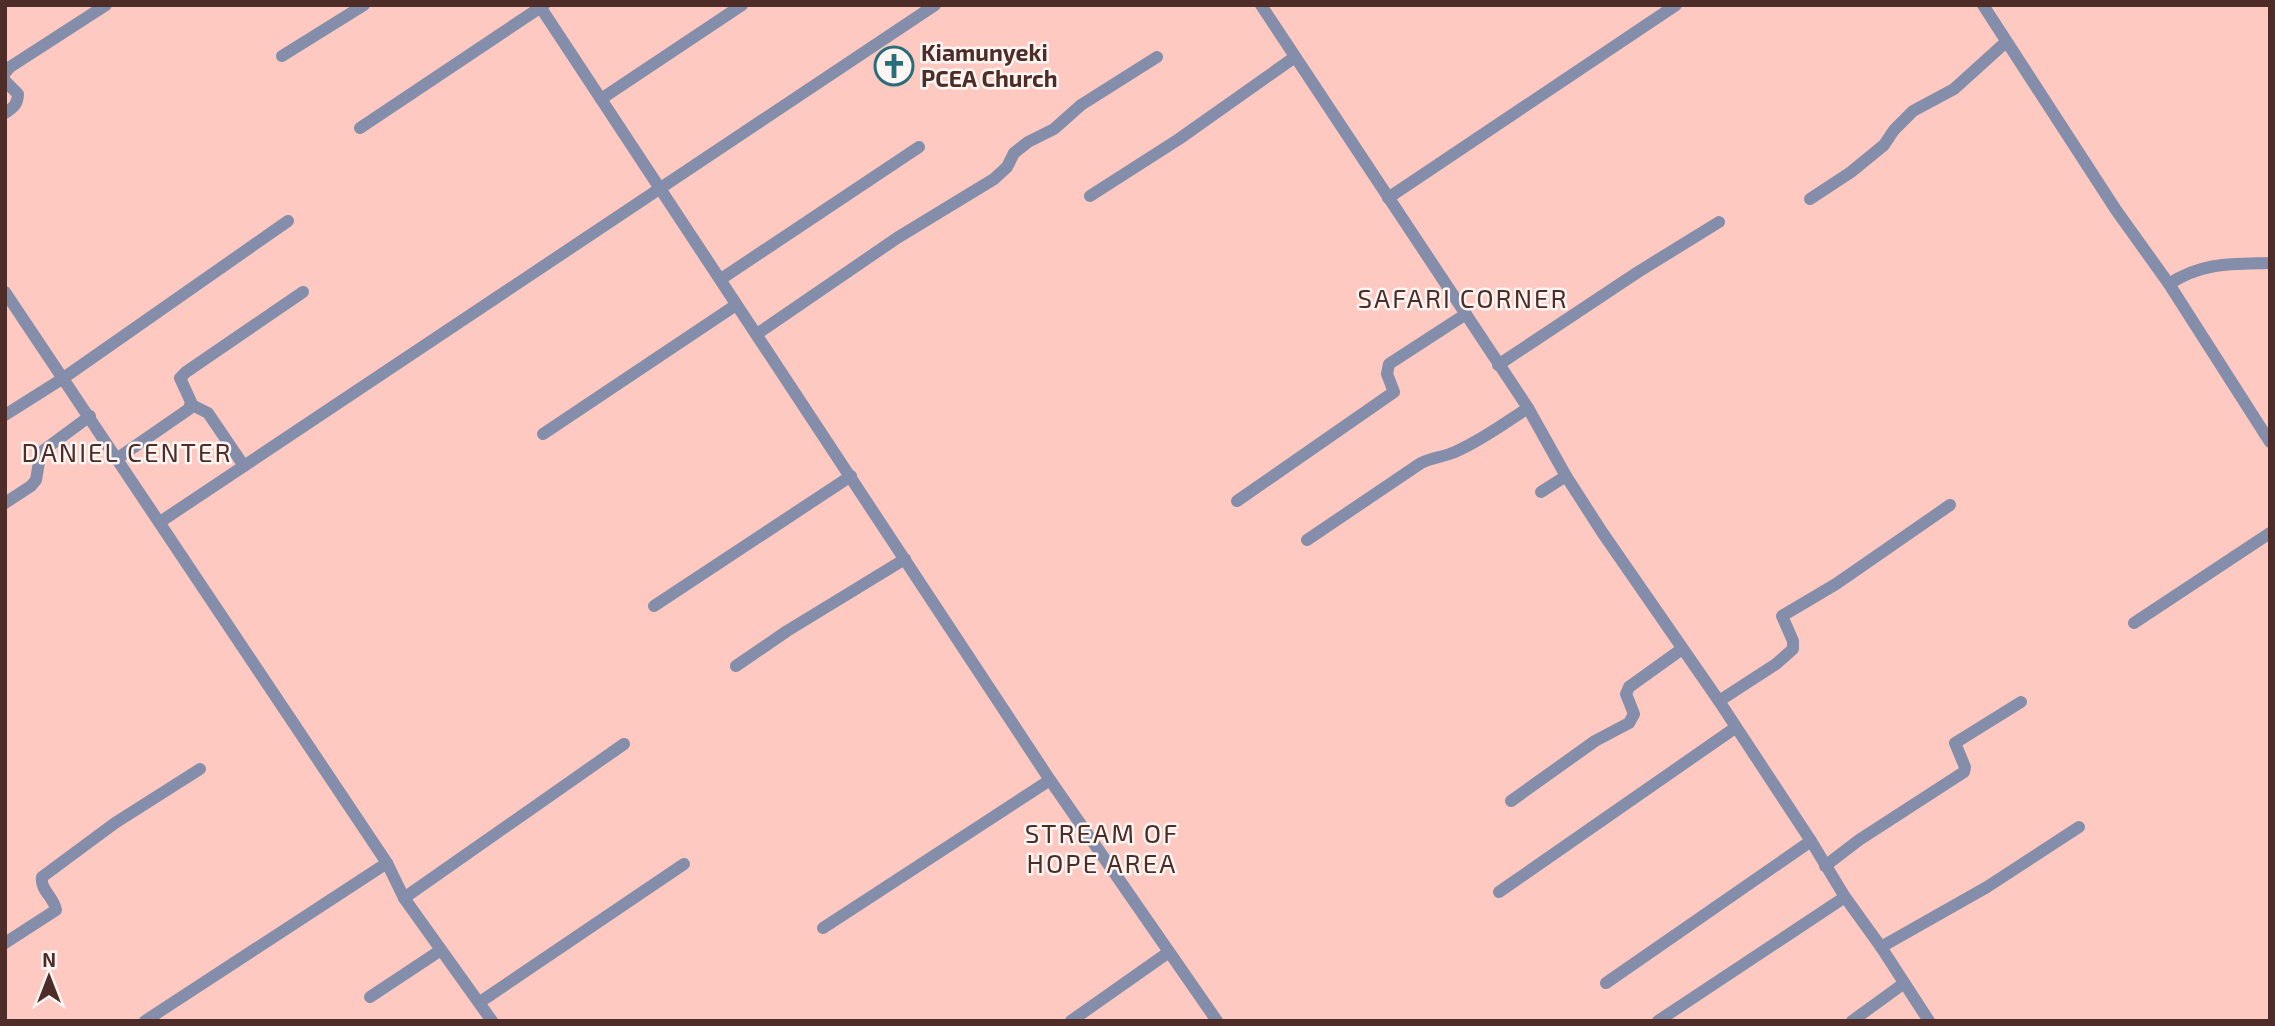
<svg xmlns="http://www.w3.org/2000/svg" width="2275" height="1026" viewBox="0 0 2275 1026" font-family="'Exo 2',sans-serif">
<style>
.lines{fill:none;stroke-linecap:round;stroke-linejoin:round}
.minor{stroke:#848eab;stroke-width:12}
.labels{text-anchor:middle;stroke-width:5;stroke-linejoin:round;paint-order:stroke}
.poi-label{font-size:23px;font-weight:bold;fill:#4e2c27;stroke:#fff6f4;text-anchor:start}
.quarter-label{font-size:26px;letter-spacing:2px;fill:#4e2c27;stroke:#fff6f4}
</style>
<rect width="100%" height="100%" fill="#fdc9c0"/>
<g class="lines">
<!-- minor -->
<g class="minor">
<path d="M539,5L1050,780L1217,1021"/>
<path d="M1261,5L1528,408L1566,476L1602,532L1719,701L1811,841L1845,897L1881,947L1929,1021"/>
<path d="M1983,5L2116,210L2169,284L2270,442"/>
<path d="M282,56L364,5"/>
<path d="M5,73L10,67L106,5"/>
<path d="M5,81L18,94C18,104 13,108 5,113"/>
<path d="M601,99L742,5"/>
<path d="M360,128L544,5"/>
<path d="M1090,196L1179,139L1295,57"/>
<path d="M1388,198L1676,5"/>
<path d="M1810,199L1851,172L1884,145L1894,130L1913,111L1954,89L2006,42"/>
<path d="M721,279L919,147"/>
<path d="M2169,284C2202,262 2232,264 2270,263"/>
<path d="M5,292L387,863L404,898L492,1021"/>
<path d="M757,334L897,238L994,179L1007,167L1014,153L1028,142L1054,129L1081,105L1157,57"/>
<path d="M1498,365L1638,272L1719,222"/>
<path d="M192,405L208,413L244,466"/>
<path d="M5,415L62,379L288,221"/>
<path d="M543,434L736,305"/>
<path d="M118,458L189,409L191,402L180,378L186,372L303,292"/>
<path d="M1541,492L1566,476"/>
<path d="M1237,501L1394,392L1387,374L1389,364L1466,314"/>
<path d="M5,503L31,486L36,480L39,462L44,450L90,416"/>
<path d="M160,522L935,5"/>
<path d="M1307,540L1421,463C1433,457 1445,457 1457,451C1482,440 1505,423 1528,408"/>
<path d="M654,606L851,476"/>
<path d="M2134,623L2270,533"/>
<path d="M736,666L787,631L905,559"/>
<path d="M1719,701L1776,664L1793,649V641L1782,616L1836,584L1950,505"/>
<path d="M1511,801L1595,741L1629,723L1634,714L1626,694L1629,687L1682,649"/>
<path d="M1825,866L1859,840L1964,772L1965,767L1955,743L2021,702"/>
<path d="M1499,892L1735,728"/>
<path d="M404,898L624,744"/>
<path d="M823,928L1050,780"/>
<path d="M5,943L56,910C54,897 40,890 42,877L115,823L200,769"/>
<path d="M1881,947L1987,887L2079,827"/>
<path d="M1606,983L1811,841"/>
<path d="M370,997L441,950"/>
<path d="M480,1002L684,864"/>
<path d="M145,1021L387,863"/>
<path d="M1071,1021L1169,952"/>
<path d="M1658,1021L1845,897"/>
<path d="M1852,1021L1903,984"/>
</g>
</g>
<!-- icons -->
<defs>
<symbol id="church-ring" viewBox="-11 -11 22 22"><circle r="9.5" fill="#fff6f4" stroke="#276e7a" stroke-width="1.5"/><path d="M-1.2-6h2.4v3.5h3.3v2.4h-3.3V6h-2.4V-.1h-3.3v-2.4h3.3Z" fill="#276e7a"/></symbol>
</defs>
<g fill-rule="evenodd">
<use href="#church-ring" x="872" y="44" width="44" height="44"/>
</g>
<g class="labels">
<!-- poi labels -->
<g class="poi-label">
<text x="921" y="61">Kiamunyeki<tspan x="921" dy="26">PCEA Church</tspan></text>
</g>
<!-- quarter labels -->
<g class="quarter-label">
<text x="1463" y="308">SAFARI CORNER</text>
<text x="127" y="462">DANIEL CENTER</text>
<text x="1102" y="843">STREAM OF<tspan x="1102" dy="30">HOPE AREA</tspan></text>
</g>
</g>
<!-- border -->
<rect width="2275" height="1026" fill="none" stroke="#4e2c27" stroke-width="14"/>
<!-- north arrow -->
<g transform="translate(49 977)" stroke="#fff6f4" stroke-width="5" paint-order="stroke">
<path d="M0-5L12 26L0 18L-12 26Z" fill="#4e2c27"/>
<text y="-10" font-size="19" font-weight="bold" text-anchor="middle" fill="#4e2c27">N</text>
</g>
</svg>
